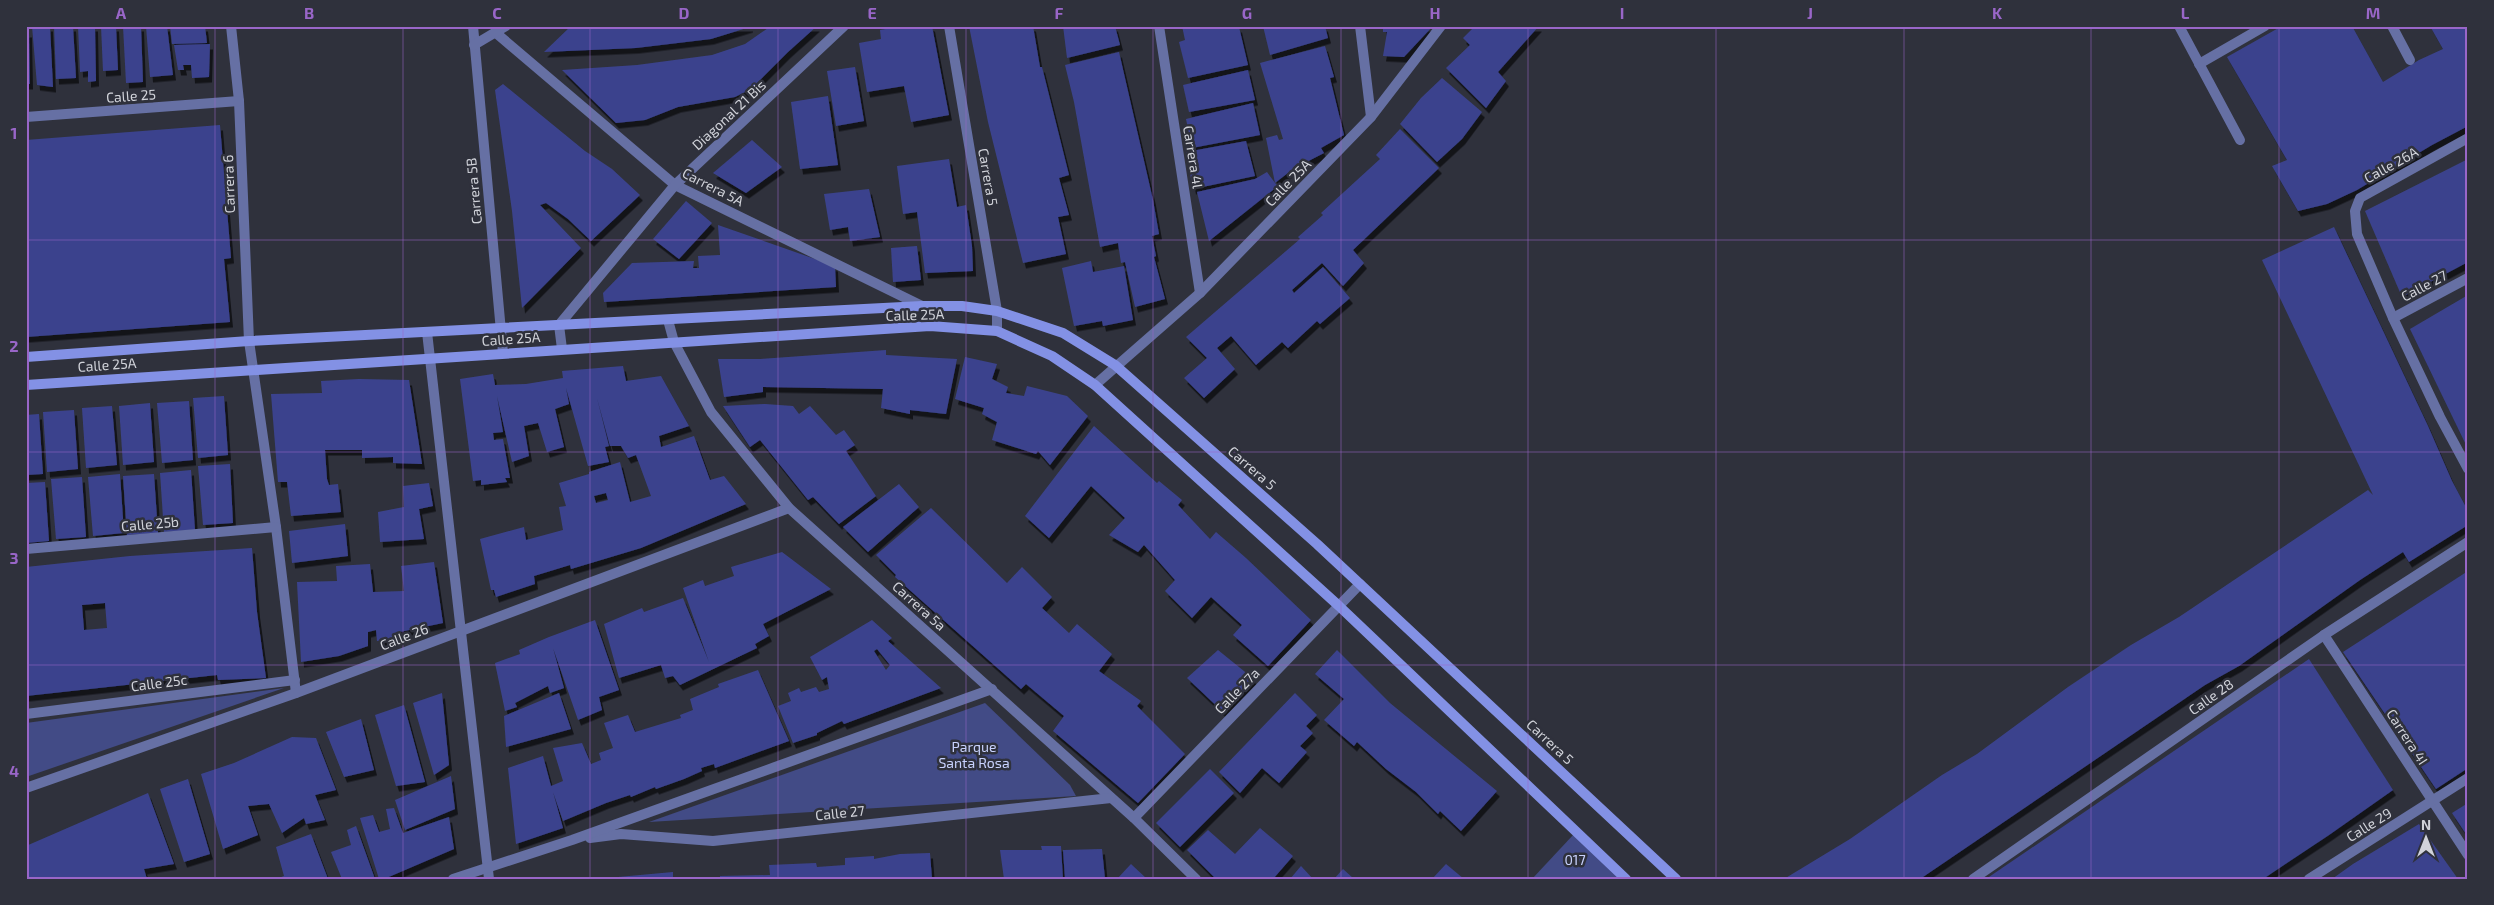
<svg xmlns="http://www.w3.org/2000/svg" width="2494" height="905" viewBox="0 0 2494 905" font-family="'Exo 2',sans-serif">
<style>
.green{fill:#424b86}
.building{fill:#3b438d;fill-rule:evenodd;filter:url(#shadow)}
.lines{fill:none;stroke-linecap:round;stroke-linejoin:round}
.street{stroke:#6670a4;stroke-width:10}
.secondary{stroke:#8391e5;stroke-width:10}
.grid{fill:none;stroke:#9966c8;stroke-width:1;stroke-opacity:0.55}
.labels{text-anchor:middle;stroke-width:5;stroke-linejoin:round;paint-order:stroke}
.street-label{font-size:14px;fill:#d1d3da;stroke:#2f313c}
.park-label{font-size:14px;fill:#c8d2fd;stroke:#2f313c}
.neatline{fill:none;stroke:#9966c8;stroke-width:2}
.grid-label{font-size:16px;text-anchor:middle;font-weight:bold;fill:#9966c8}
</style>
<defs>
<filter id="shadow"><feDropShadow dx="3" dy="5.5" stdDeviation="0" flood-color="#0009"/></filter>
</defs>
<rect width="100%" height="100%" fill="#2f313c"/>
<!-- green -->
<g class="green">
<path d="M284,688L26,777V723Z"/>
<path d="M985,703L1070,785L1076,796L649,822Z"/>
<path d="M1574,834L1626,879H1532Z"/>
</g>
<!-- building -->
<g class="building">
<path d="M32,26H50L53,87L37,85Z"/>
<path d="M54,26H73L76,78L56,79Z"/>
<path d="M78,26H95L96,81L88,82V71L80,72Z"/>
<path d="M101,26H116L118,70L103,71Z"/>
<path d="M123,26H141L143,82L126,83Z"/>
<path d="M146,26H167L173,75L150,77Z"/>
<path d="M170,26H205L207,43L172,44Z"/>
<path d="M571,26H750V27L711,39L636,48L544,52Z"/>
<path d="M771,26H817L788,52L751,89L735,97L678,107L645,120L616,123L562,70L637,65L712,55L745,44Z"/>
<path d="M903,26H932L949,115L911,122L904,86L867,92L859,43L881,39L880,30Z"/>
<path d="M969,26H1033L1040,67H1042L1069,175L1059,178L1069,215L1058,217L1066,254L1023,263L988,122Z"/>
<path d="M1063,26H1115L1120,45L1067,58Z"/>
<path d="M1182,26L1239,27L1248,65L1188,78L1179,42L1185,40Z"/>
<path d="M1263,26H1325L1328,38L1270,55Z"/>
<path d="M1383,26H1433L1404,57L1383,56L1387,32H1383Z"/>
<path d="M1475,26H1539L1498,72L1506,81L1486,108L1446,68L1470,45L1463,38Z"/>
<path d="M2282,26H2352L2383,82L2419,60L2443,49L2430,26H2468V126L2432,145L2357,190L2327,204L2298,211L2272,166L2287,160L2227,57Z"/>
<path d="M26,32H29L30,84H26Z"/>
<path d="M210,44L209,77L192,78L191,65H183L184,70H178L174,45Z"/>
<path d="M1325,46L1334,77L1330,78L1344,135L1321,148L1324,153L1293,169L1275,183L1278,186L1209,241L1197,192L1255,179L1267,172L1275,183L1266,138L1277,135L1279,140L1283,139L1260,63Z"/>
<path d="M1119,52L1153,200L1159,234L1152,236L1156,256L1154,257L1165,299L1135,307L1125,262L1121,263L1118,243L1100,247L1074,102L1065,65Z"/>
<path d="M855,67L864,121L836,126L827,71Z"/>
<path d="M1248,70L1255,100L1189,112L1183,85Z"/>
<path d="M1442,78L1482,112L1462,139L1437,162L1400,124L1421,98Z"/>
<path d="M503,84L585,151L612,169L640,195L591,241L568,219L546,203L540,205L581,248L522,308L512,211L495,90Z"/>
<path d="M828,96L838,165L800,169L791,102Z"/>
<path d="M1253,103L1260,135L1192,148L1186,119Z"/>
<path d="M220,125L231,258L224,259L230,322L26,337V140Z"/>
<path d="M1400,129L1439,168L1353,250L1364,263L1343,286L1322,263L1292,290L1294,293L1323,267L1350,298L1320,324L1317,321L1288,348L1282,342L1256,365L1231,336L1217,348L1235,369L1204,398L1184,378L1207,358L1186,337L1300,239L1298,237L1323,215L1321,213L1380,159L1376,155Z"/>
<path d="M752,140L782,167L746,193L713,173Z"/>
<path d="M1246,141L1255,176L1193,189L1186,152Z"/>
<path d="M949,159L957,207L966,205L972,246L973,271L925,273L917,212L903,214L897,166Z"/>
<path d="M2468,159V262L2402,297L2365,211Z"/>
<path d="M869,189L880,237L850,241L848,227L830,230L824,194Z"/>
<path d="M686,201L712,223L679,259L653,239Z"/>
<path d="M718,225L835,266L836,287L604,302L603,293L632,263L694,261L693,268H699L698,256L720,255Z"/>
<path d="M2334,227L2428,426L2452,481L2468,511V525L2409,562L2403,552L2360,580L2239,666L2205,685L1920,879H1784L1850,839L1942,775L1977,754L2068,687L2131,645L2179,617L2368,490L2373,495L2262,260Z"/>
<path d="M917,246L921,280L893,282L891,248Z"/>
<path d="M1091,261L1093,272L1124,266L1133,320L1103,326L1102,321L1074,326L1062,268Z"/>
<path d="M2468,295V449L2410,329Z"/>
<path d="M886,350V355L957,359L946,414L910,410V414L881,408L883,389L763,387V392L724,397L718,359H760Z"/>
<path d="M965,357L997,364L992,379L1008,387L1006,393L1024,396L1027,386L1067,396L1088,416L1050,465L1038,451L1036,454L992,440L997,422L982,414L984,408L955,399Z"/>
<path d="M623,366L626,381L661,376L689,426L659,436L661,447L694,436L710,480L724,476L746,504L641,548L571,569L570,565L534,576L535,584L496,597L494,590H491L480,539L524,527L526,540L563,530L559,507L566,506L559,483L589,474V472L620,462L630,502L651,496L636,455L628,458L621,446H610L597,398L609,446L605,447L609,462L588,466L566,388L569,404L555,409L564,447L547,452L538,423L524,426L529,456L512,462L497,396L503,432L493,433L494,440L503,439L510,478H505L507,482L481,485V480L473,481L460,379L493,374L495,385L526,384L563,378L562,371ZM606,493L608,500L596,503L594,496Z"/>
<path d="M359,379L409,380L422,464L393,463V457L362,458V450H325L327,479L329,485L338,484L341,512L291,516L287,482H278L271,394L322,393L321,381Z"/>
<path d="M224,396L228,455L198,458L193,398Z"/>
<path d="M189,401L193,460L162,463L157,403Z"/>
<path d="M150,403L154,462L123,465L119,406Z"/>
<path d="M765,404L793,406L799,414L810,406L836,435L844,430L855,445L846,451L876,496L839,524L813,497L808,500L760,440L750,447L723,406Z"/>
<path d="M112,406L117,465L86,468L82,408Z"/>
<path d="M74,410L78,469L47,472L43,412Z"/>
<path d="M39,414L43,474L26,475V415Z"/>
<path d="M1094,426L1157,483L1159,481L1182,500L1178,505L1210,539L1216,532L1246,558L1311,620L1268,666L1233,635L1242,625L1211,597L1192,618L1165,591L1175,580L1144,545L1138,552L1109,535L1125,518L1091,486L1049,538L1025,516Z"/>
<path d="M230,464L233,523L203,525L198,466Z"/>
<path d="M191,470L195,530L164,532L160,473Z"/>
<path d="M120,474L124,533L93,536L88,477Z"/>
<path d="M154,474L158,533L127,535L123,476Z"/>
<path d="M82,477L86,537L56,539L51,479Z"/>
<path d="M45,482L49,541L26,543V483Z"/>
<path d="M429,483L433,506L419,509L424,539L380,542L378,512L404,507L403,486Z"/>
<path d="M899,484L919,507L868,552L843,527Z"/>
<path d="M931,508L1007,583L1022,567L1052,597L1042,608L1069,633L1077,624L1112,654L1099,671L1141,701L1137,706L1185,754L1138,803L1053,731L1064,716L1026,684L1021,689L895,577L896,575L876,555Z"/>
<path d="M345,524L348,556L292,563L289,531Z"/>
<path d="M252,548L257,612L266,678L218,680L217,675L26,696V567L130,556ZM105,603L107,628L84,630L82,605Z"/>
<path d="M782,552L831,589L763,624L769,636L755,644L757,648L680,685L673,676L665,678L661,665L619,678L604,624L642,608L644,612L683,598L709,662L683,588L703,580L705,586L734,576L731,567Z"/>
<path d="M434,562L443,623L395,633L394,640L377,641L376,630L368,632V646L339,656L301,662L297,582L337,581L336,566L370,564L373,592L404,591L401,566Z"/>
<path d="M2468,571V768L2436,789L2343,652Z"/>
<path d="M595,620L619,690L599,697L602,710L578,720L553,648L564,688L550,693L548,686L515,703L517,707L505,711L495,663L520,654L519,650L549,637Z"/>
<path d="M872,620L892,638L888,641L941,688L844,724L842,721L817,733V735L793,743L778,706L791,701L788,693L799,688L801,692L816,687L819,692L829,689L827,677L822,680L810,657ZM877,649L890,665L886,670L874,651Z"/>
<path d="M1218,650L1255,680L1224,713L1187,678Z"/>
<path d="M1337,650L1390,703L1497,791L1461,831L1440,811L1438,814L1416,792L1386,769L1357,742L1354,746L1324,720L1344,699L1315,674Z"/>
<path d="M2309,659L2393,790L2329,835L2263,879H1986Z"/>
<path d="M758,670L789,741L715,768L714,764L701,768L702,771L684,779L656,789L655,787L631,797L630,795L606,803L563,821L553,792L563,828L516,844L508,768L543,756L551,786L563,781L553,748L582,743L591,764L601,760L599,753L613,748L604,723L628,715L635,732L681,718L680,715L693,710L690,699L719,687L718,684Z"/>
<path d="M442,693L449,765L434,775L413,703Z"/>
<path d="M559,693L571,729L506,747L504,716Z"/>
<path d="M1295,693L1317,715L1306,726L1313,733L1300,746L1307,752L1279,783L1262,768L1240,793L1219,772Z"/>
<path d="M404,705L425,782L396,786L375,715Z"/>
<path d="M361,719L374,770L344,777L326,732Z"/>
<path d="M292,737L316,738L336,790L315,795L325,820L306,824L304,818L282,833L269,804L248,806L258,835L223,849L201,774L234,763Z"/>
<path d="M1210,769L1234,793L1180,847L1156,823Z"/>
<path d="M451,776L455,809L405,830L395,800Z"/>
<path d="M188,779L210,854L184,862L160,789Z"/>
<path d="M148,793L174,864L144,869L147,879H26V846Z"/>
<path d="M2468,803V837L2452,813Z"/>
<path d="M394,808L403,833L449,817L454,849L384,879H379L360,818L373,815L379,832L390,829L386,809Z"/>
<path d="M2419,824L2458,879H2332L2353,864Z"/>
<path d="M356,826L375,879H342L331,852L351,845L347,830Z"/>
<path d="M1260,828L1293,856L1273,879H1216L1187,850L1208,830L1235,854Z"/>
<path d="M311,834L328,879H276L284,876L276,847Z"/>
<path d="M1041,846H1061L1063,879H1004L1000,850H1042Z"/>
<path d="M1102,849L1105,879H1065L1063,850Z"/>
<path d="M930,853L932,879H720V876L770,875L769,865L816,863L817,867L845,865V858L874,856V859L900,854Z"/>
<path d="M1131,864L1147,879H1117Z"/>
<path d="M1446,864L1464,879H1432Z"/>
<path d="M1301,866L1313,879H1290Z"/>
<path d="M1343,869L1354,879H1334Z"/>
<path d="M673,872V879H618V877Z"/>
</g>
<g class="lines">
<!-- street -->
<g class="street">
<path d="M231,26L239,101L249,341L276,527L296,693"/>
<path d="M473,26L503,353"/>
<path d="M949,26L997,311V331"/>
<path d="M1159,26L1200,293"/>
<path d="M1360,26L1371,117"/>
<path d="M2179,26L2240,140"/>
<path d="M2392,26L2410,60"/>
<path d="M496,33L675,185L922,306"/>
<path d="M474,45L506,26"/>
<path d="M2199,64L2265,26"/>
<path d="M26,117L239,101"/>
<path d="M2468,138L2360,198L2355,211L2357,234L2393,318L2440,417L2468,469"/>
<path d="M2393,318L2468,278"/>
<path d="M668,320L674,342L711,412L789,508L1134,818L1196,879"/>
<path d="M427,332L489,879"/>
<path d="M562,349L559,325L675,185L844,26"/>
<path d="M1095,385L1200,293L1371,117L1441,26"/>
<path d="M26,549L276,527"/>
<path d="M2324,635L2468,855"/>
<path d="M26,714L295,680"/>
<path d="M26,788L296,693L789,508"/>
<path d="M1134,818L1360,584"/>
<path d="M590,838L621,834L713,841L1111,798"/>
<path d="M453,879L572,840L992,689"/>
<path d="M1973,879L2324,635L2468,542"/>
<path d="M2309,879L2468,778"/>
</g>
<!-- secondary -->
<g class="secondary">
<path d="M26,357L249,341L922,306H962L997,311L1063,333L1115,365L1317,544L1676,879"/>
<path d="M26,385L930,326L997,331L1052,356L1095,385L1339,606L1626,879"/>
</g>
</g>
<!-- grid -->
<path class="grid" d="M215,26V879M403,26V879M590,26V879M778,26V879M966,26V879M1153,26V879M1341,26V879M1528,26V879M1716,26V879M1904,26V879M2091,26V879M2279,26V879M26,240H2468M26,452H2468M26,665H2468"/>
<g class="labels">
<!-- street labels -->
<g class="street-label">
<text transform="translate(131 96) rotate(-4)" y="5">Calle 25</text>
<text transform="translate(729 115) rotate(-43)" y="5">Diagonal 21 Bis</text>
<text transform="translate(1193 157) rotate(81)" y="5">Carrera 4l</text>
<text transform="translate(2391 165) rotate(-29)" y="5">Calle 26A</text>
<text transform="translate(988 177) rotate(80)" y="5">Carrera 5</text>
<text transform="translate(1288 183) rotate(-46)" y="5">Calle 25A</text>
<text transform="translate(229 184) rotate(-92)" y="5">Carrera 6</text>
<text transform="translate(713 187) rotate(27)" y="5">Carrera 5A</text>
<text transform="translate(474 191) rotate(-95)" y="5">Carrera 5B</text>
<text transform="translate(2424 286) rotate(-28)" y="5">Calle 27</text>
<text transform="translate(915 315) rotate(-2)" y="5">Calle 25A</text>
<text transform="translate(511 339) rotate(-4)" y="5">Calle 25A</text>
<text transform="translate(107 365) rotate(-4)" y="5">Calle 25A</text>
<text transform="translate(1252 468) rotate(41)" y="5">Carrera 5</text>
<text transform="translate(150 524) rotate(-5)" y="5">Calle 25b</text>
<text transform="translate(919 606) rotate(42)" y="5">Carrera 5a</text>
<text transform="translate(404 637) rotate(-21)" y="5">Calle 26</text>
<text transform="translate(159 683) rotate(-7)" y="5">Calle 25c</text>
<text transform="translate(1237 691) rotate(-46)" y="5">Calle 27a</text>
<text transform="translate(2211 697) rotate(-35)" y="5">Calle 28</text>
<text transform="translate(2407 737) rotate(57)" y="5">Carrera 4I</text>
<text transform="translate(1550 742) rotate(43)" y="5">Carrera 5</text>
<text transform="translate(840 813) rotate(-6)" y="5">Calle 27</text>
<text transform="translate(2369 825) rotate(-32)" y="5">Calle 29</text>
</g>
<!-- park labels -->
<g class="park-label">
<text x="974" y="752">Parque<tspan x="974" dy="16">Santa Rosa</tspan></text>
<text x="1575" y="865">017</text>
</g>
</g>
<!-- border -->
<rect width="2494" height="905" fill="none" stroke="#2f313c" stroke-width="55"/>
<!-- north arrow -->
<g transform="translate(2426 838)" stroke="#2f313c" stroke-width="4" paint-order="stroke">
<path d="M0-4L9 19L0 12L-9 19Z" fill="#d1d3da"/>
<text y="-8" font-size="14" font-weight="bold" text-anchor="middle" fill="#d1d3da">N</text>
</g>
<rect x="28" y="28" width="2438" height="850" class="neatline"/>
<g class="grid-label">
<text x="121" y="19">A</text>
<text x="309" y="19">B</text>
<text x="497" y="19">C</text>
<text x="684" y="19">D</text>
<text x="872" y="19">E</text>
<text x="1059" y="19">F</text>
<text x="1247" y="19">G</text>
<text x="1435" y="19">H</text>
<text x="1622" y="19">I</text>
<text x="1810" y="19">J</text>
<text x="1997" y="19">K</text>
<text x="2185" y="19">L</text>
<text x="2373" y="19">M</text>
<text x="14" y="139">1</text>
<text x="14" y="352">2</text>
<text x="14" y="564">3</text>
<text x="14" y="777">4</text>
</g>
</svg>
